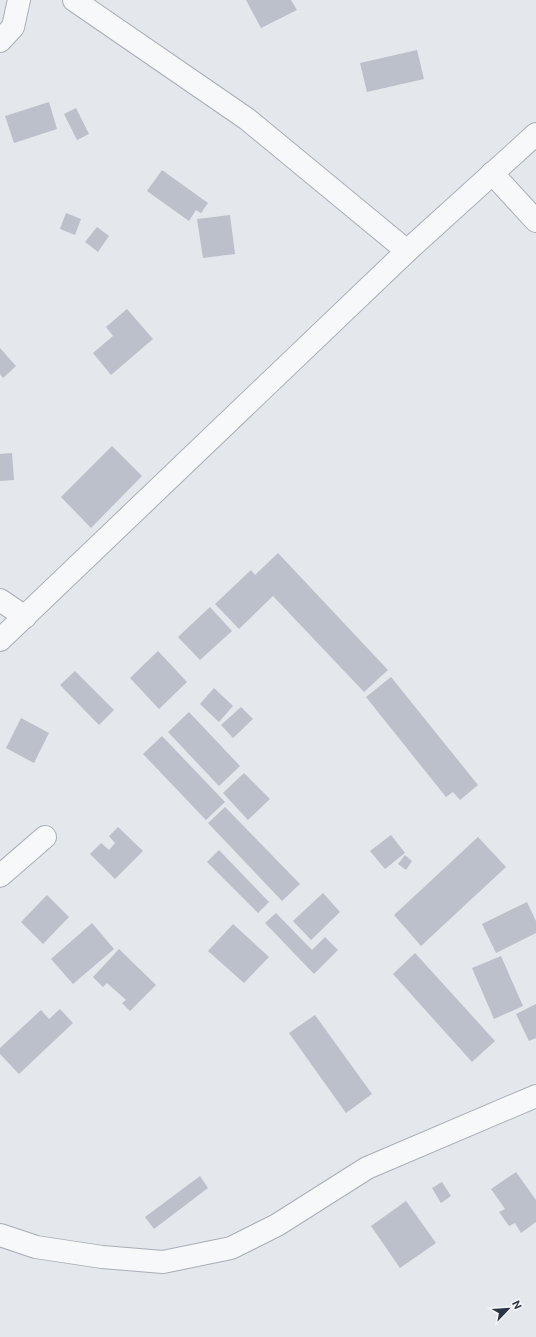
<svg xmlns="http://www.w3.org/2000/svg" width="536" height="1337" viewBox="0 0 536 1337" font-family="Ubuntu,sans-serif">
<style>
.building{fill:#bbc0ca}
.lines{fill:none;stroke-linecap:round;stroke-linejoin:round}
.minor-casing{stroke:#a9aeb7;stroke-width:24}
.minor{stroke:#f7f8fa;stroke-width:22}
</style>
<rect width="100%" height="100%" fill="#e4e7ec"/>
<!-- building -->
<g class="building">
<path d="M246,0H291L297,10L261,28Z"/>
<path d="M417,50L424,79L367,92L360,63Z"/>
<path d="M49,102L57,129L14,143L5,116Z"/>
<path d="M76,108L89,134L77,140L64,114Z"/>
<path d="M162,170L208,203L201,213L196,210L189,221L147,191Z"/>
<path d="M66,213L81,219L75,235L60,229Z"/>
<path d="M230,215L235,254L203,258L197,219Z"/>
<path d="M97,227L109,236L98,252L85,242Z"/>
<path d="M127,309L153,339L111,375L93,353L113,336L106,327Z"/>
<path d="M0,348L16,366L3,378L0,374Z"/>
<path d="M112,446L142,476L91,528L61,497Z"/>
<path d="M12,453L14,480L0,481V454Z"/>
<path d="M278,553L388,670L364,692L273,596L239,629L215,604L251,570L255,575Z"/>
<path d="M210,607L232,631L200,660L178,637Z"/>
<path d="M158,651L187,682L159,709L130,678Z"/>
<path d="M75,671L114,710L99,725L60,685Z"/>
<path d="M391,677L478,785L460,800L453,792L446,797L366,697Z"/>
<path d="M214,688L233,706L219,722L200,704Z"/>
<path d="M241,707L253,719L233,738L221,725Z"/>
<path d="M189,712L240,766L219,786L168,732Z"/>
<path d="M21,718L49,733L34,763L6,748Z"/>
<path d="M162,736L225,802L206,820L143,754Z"/>
<path d="M244,773L270,799L248,820L223,793Z"/>
<path d="M225,807L300,884L282,901L208,823Z"/>
<path d="M118,827L143,851L115,879L90,854L101,843L109,850L115,843L109,836Z"/>
<path d="M391,835L405,853L385,869L370,851Z"/>
<path d="M478,837L506,867L421,946L394,915Z"/>
<path d="M219,850L269,902L258,913L207,862Z"/>
<path d="M405,855L412,861L406,870L398,864Z"/>
<path d="M323,893L340,912L311,940L293,921Z"/>
<path d="M47,895L69,917L43,944L21,922Z"/>
<path d="M527,902L536,921V933L496,953L482,924Z"/>
<path d="M276,913L312,950L325,937L338,950L314,974L265,923Z"/>
<path d="M92,923L114,949L73,984L51,959Z"/>
<path d="M233,924L269,957L244,983L208,951Z"/>
<path d="M119,949L156,985L130,1011L122,1003L126,1000L107,983L103,987L93,977Z"/>
<path d="M415,953L495,1041L472,1062L393,974Z"/>
<path d="M501,956L523,1006L494,1019L472,968Z"/>
<path d="M536,1004V1038L529,1041L516,1014Z"/>
<path d="M60,1009L73,1023L19,1074L0,1054V1048L41,1010L49,1019Z"/>
<path d="M315,1015L372,1094L346,1113L289,1033Z"/>
<path d="M516,1172L536,1200V1222L521,1233L515,1223L509,1226L499,1212L505,1209L491,1189Z"/>
<path d="M200,1176L208,1188L154,1229L145,1217Z"/>
<path d="M442,1182L451,1196L441,1203L432,1188Z"/>
<path d="M406,1201L436,1243L400,1268L371,1226Z"/>
</g>
<g class="lines">
<defs>
<g id="minor">
<path d="M74,0L247,119L407,251"/>
<path d="M0,41L13,27L19,0"/>
<path d="M492,173L536,221"/>
<path d="M0,600L25,617"/>
<path d="M0,640L407,251L536,134"/>
<path d="M0,876L45,837"/>
<path d="M0,1235L36,1247L102,1257L163,1262L231,1248L277,1225L367,1168L536,1096"/>
</g>
</defs>
<!-- minor casing -->
<use href="#minor" class="minor-casing"/>
<!-- minor -->
<use href="#minor" class="minor"/>
</g>
<!-- north arrow -->
<g transform="translate(508 1309) rotate(65)" stroke="#f4f6f9" stroke-width="3" paint-order="stroke">
<path d="M0-3L7 15L0 10L-7 15Z" fill="#2b3445"/>
<text y="-6" font-size="11" font-weight="bold" text-anchor="middle" fill="#2b3445">N</text>
</g>
</svg>
